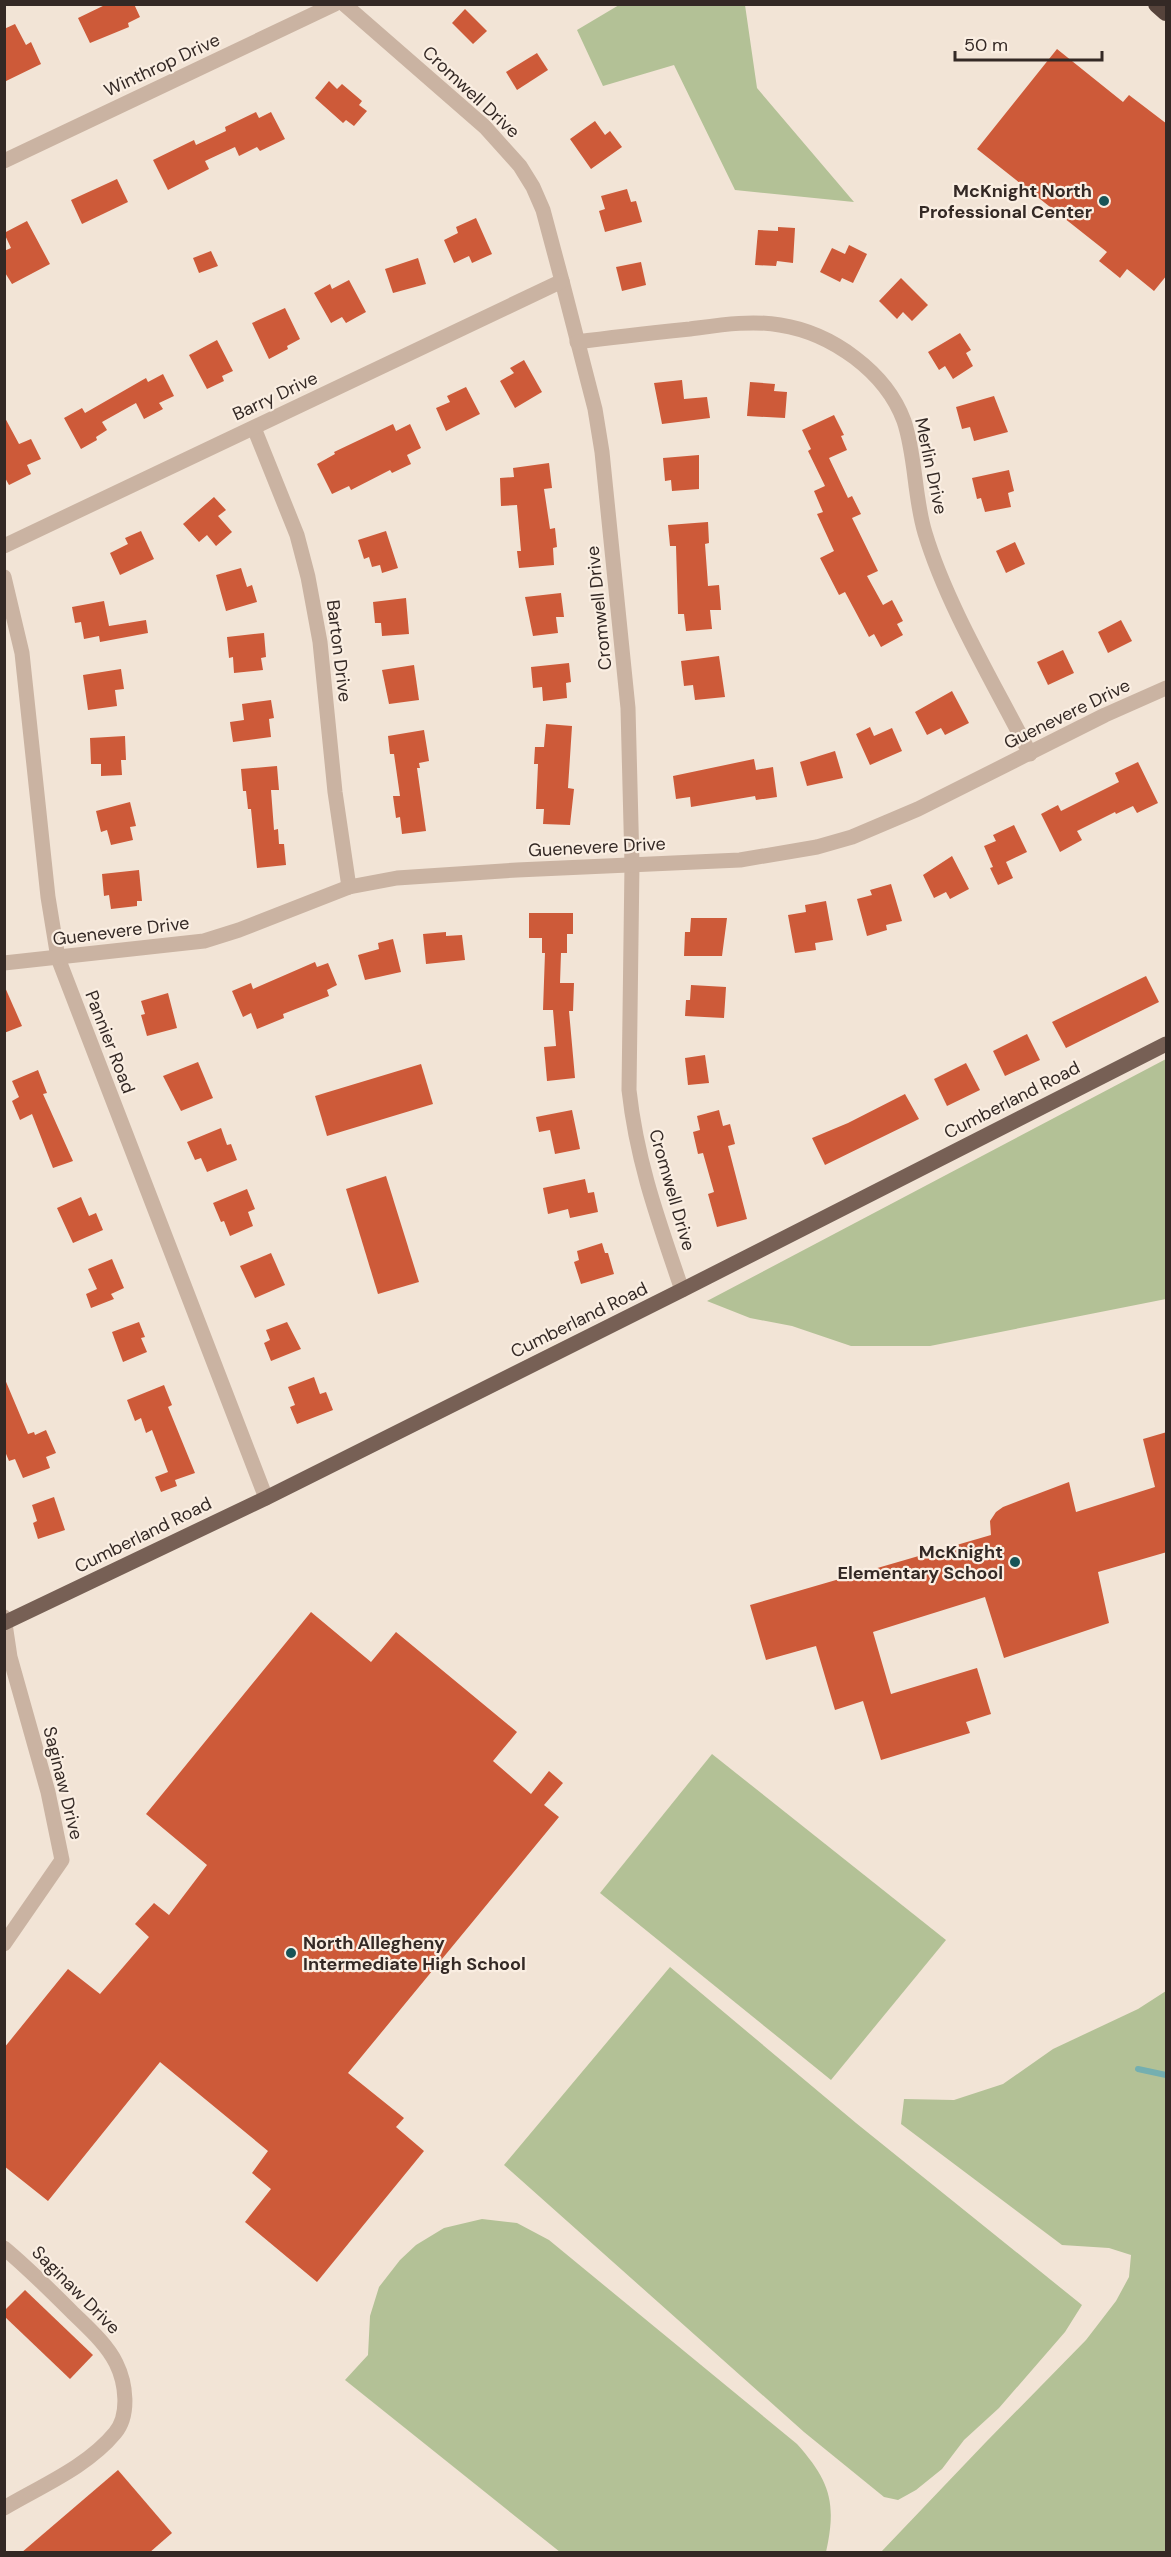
<svg xmlns="http://www.w3.org/2000/svg" width="1171" height="2557" viewBox="0 0 1171 2557" font-family="'DM Sans',sans-serif">
<style>
.green{fill:#b3c196}
.lines{fill:none;stroke-linecap:round;stroke-linejoin:round}
.stream{stroke:#74afb0;stroke-width:6}
.building{fill:#cd5a39}
.minor{stroke:#cab3a2;stroke-width:15}
.major{stroke:#776055;stroke-width:15}
.highway{stroke:#56433b;stroke-width:18}
.poi-dot{fill:#185457;stroke:#faeee2;stroke-width:2}
.labels{text-anchor:middle;stroke-width:4.5;stroke-linejoin:round;paint-order:stroke}
.street-label{font-size:18px;fill:#342925;stroke:#faeee2}
.poi-label{font-size:18px;font-weight:bold;fill:#342925;stroke:#faeee2;text-anchor:end}
</style>
<rect width="100%" height="100%" fill="#f2e4d6"/>
<!-- green -->
<g class="green">
<path d="M619,5H745L757,88L854,202L735,190L674,65L603,86L577,30Z"/>
<path d="M1166,1059V1299L930,1346H851L792,1326L750,1318L707,1301Z"/>
<path d="M712,1754L946,1940L831,2080L600,1893Z"/>
<path d="M670,1967L856,2123L1082,2305L1065,2332L999,2408L964,2440L942,2469L916,2490L898,2500L884,2497L804,2432L504,2165Z"/>
<path d="M1166,1991V2552H881L986,2442L1086,2340L1116,2301L1129,2277L1131,2255L1109,2248L1062,2245L901,2124L904,2099L954,2100L1003,2084L1053,2049L1138,2009Z"/>
<path d="M482,2219L517,2223L549,2240L797,2444C830,2481 837,2503 826,2552H560L345,2380L368,2355L370,2316L379,2287L400,2260L416,2245L444,2228Z"/>
</g>
<g class="lines">
<!-- stream -->
<path class="stream" d="M1138,2069L1166,2075"/>
</g>
<!-- building -->
<g class="building">
<path d="M107,4H134L140,17L128,23L129,27L90,43L78,18Z"/>
<path d="M465,9L487,31L473,44L452,23Z"/>
<path d="M15,24L26,45L31,42L41,64L4,82V29Z"/>
<path d="M1057,49L1123,102L1129,95L1167,124V275L1154,291L1127,269L1120,278L1099,261L1107,252L977,149Z"/>
<path d="M537,53L548,70L517,90L506,72Z"/>
<path d="M329,81L337,89L342,84L362,101L359,105L367,111L354,126L346,120L343,123L315,98Z"/>
<path d="M256,112L259,118L271,112L285,139L260,151L257,147L239,156L235,147L205,161L209,169L168,190L153,160L194,140L196,145L226,131L225,127Z"/>
<path d="M595,121L605,135L610,131L622,147L591,169L570,139Z"/>
<path d="M117,179L128,202L82,224L71,200Z"/>
<path d="M627,189L631,202L636,201L642,222L605,232L599,211L605,209L601,196Z"/>
<path d="M476,218L492,254L472,263L469,256L454,263L444,240L458,233L456,227Z"/>
<path d="M27,221L50,264L12,284L4,271V251L11,248L4,233Z"/>
<path d="M778,227L795,228L793,263L777,261L776,266L755,265L758,230L778,231Z"/>
<path d="M849,245L867,254L853,283L842,278L840,282L820,272L832,248L845,254Z"/>
<path d="M211,251L218,266L199,273L193,258Z"/>
<path d="M418,258L426,284L393,293L385,269Z"/>
<path d="M641,262L646,285L622,291L616,267Z"/>
<path d="M901,278L928,305L912,321L903,312L897,319L879,301Z"/>
<path d="M349,280L366,312L346,323L342,317L331,323L314,293L330,284L332,289Z"/>
<path d="M285,308L300,339L287,346L288,349L269,359L252,323Z"/>
<path d="M960,333L971,350L966,353L973,366L953,379L945,366L939,370L928,352Z"/>
<path d="M217,340L233,371L222,376L224,381L207,389L189,355Z"/>
<path d="M524,360L542,392L515,408L500,381L514,373L510,368Z"/>
<path d="M163,374L174,396L159,403L163,409L144,419L136,403L102,422L107,430L96,437L97,440L81,449L64,418L82,408L85,413L146,378L148,382Z"/>
<path d="M682,380L684,399L707,397L710,418L662,424L654,383Z"/>
<path d="M750,382L775,384L774,391L787,392L785,418L747,416Z"/>
<path d="M466,387L480,414L446,431L436,408L450,402L447,396Z"/>
<path d="M994,396L1008,432L974,441L970,427L962,429L956,407Z"/>
<path d="M834,415L844,435L841,436L847,450L829,458L848,498L852,496L861,514L852,518L878,571L867,576L883,605L892,600L903,621L897,624L903,635L881,647L874,634L869,637L845,592L839,595L820,558L834,551L817,514L823,512L814,491L825,486L808,451L811,449L802,430Z"/>
<path d="M4,416L19,444L31,439L41,459L27,465L31,474L9,485L4,476Z"/>
<path d="M393,424L396,431L410,424L421,448L407,455L411,464L392,473L390,470L351,490L349,486L332,494L317,464L335,454L334,452Z"/>
<path d="M699,455V489L672,491L671,480L665,481L663,458Z"/>
<path d="M549,463L552,488L544,489L550,529L555,528L557,547L553,548L554,565L519,568L517,551H521L517,505L501,506L500,478L514,477L513,468Z"/>
<path d="M1009,470L1014,491L1008,493L1011,507L985,512L981,498L977,499L972,478Z"/>
<path d="M214,497L226,510L218,516L232,532L216,546L207,535L199,542L183,524Z"/>
<path d="M708,522L709,543L705,544L708,586L719,585L721,610H710L712,629L686,631L684,614H678L676,546H670L668,525Z"/>
<path d="M141,531L154,559L120,575L110,553L128,544L125,538Z"/>
<path d="M386,531L398,568L382,573L380,565L372,567L369,557L364,559L358,540Z"/>
<path d="M1015,542L1025,564L1006,573L996,551Z"/>
<path d="M241,568L247,587L252,585L257,602L226,611L216,575Z"/>
<path d="M561,593L564,617H556L558,633L533,636L525,597Z"/>
<path d="M406,598L409,634L382,636L381,623H375L373,602Z"/>
<path d="M104,601L109,626L146,620L148,633L100,642L99,636L84,639L81,622L75,623L72,607Z"/>
<path d="M1121,620L1132,641L1108,653L1098,632Z"/>
<path d="M264,633L266,657L261,658L263,670L234,673L233,657L229,658L227,637Z"/>
<path d="M1063,650L1074,673L1048,685L1037,662Z"/>
<path d="M719,656L725,697L695,700L693,685L684,686L681,661Z"/>
<path d="M569,663L571,682L566,683L567,698L543,701L542,687L533,688L531,667Z"/>
<path d="M414,665L419,700L389,704L382,670Z"/>
<path d="M121,669L124,689L115,690L117,706L88,710L83,675Z"/>
<path d="M952,691L969,723L945,735L941,728L927,735L915,712Z"/>
<path d="M271,700L274,718L269,719L271,737L233,742L230,722L244,720L242,704Z"/>
<path d="M546,724L572,726L568,788L574,789L570,825L543,824L544,809H536L538,764H534L535,747H544Z"/>
<path d="M870,727L874,736L892,728L902,751L870,765L856,734Z"/>
<path d="M424,730L429,761L419,763L420,768H417L426,831L402,834L400,817L396,818L393,796H400L394,754H390L388,736Z"/>
<path d="M125,736L126,760H121L122,775L101,776V764H91L90,738Z"/>
<path d="M835,751L843,778L807,786L800,762Z"/>
<path d="M754,759L756,770L773,767L777,797L756,800L755,796L691,807L690,797L676,799L673,776Z"/>
<path d="M1138,762L1158,803L1137,813L1133,806L1116,814L1115,812L1077,831L1082,840L1060,852L1041,814L1058,805L1061,811L1119,782L1115,773Z"/>
<path d="M277,766L279,790H271L274,830L278,829L279,844H284L286,865L257,868L251,809H248L246,791H243L241,769Z"/>
<path d="M130,802L136,826L130,827L133,840L111,845L107,830L101,832L96,811Z"/>
<path d="M1014,825L1027,852L1006,862L1013,878L998,885L990,868L993,867L984,846L996,841L993,835Z"/>
<path d="M952,856L969,889L950,899L946,892L934,898L923,875Z"/>
<path d="M139,870L142,901H137V906L111,909L109,895L104,896L102,874Z"/>
<path d="M891,884L902,921L886,925L887,930L867,936L857,899L872,895L870,890Z"/>
<path d="M826,901L833,940L815,943L816,950L795,953L788,915L806,912L805,905Z"/>
<path d="M529,913H573V934H567V953H561L560,983H574L573,1011H569L575,1078L547,1081L544,1047L556,1046L553,1010H543L545,953H542V938H529Z"/>
<path d="M691,918H727L722,956H684L685,932H690Z"/>
<path d="M446,932V936L462,935L465,960L426,964L423,934Z"/>
<path d="M393,939L401,972L365,980L358,955L379,949L378,943Z"/>
<path d="M315,962L317,967L328,963L337,985L327,990L329,996L283,1014L284,1018L257,1029L251,1013L243,1017L232,991L251,983L253,989Z"/>
<path d="M1146,976L1159,1002L1066,1048L1052,1022Z"/>
<path d="M4,985L22,1026L4,1033Z"/>
<path d="M691,985L726,987L724,1018L685,1016L686,1000H690Z"/>
<path d="M168,993L177,1028L147,1036L141,1015L145,1014L141,1001Z"/>
<path d="M1027,1034L1040,1060L1005,1076L993,1051Z"/>
<path d="M705,1055L709,1083L688,1085L685,1058Z"/>
<path d="M198,1062L213,1098L181,1111L163,1076Z"/>
<path d="M966,1063L980,1090L947,1106L934,1079Z"/>
<path d="M421,1064L433,1104L327,1136L315,1096Z"/>
<path d="M38,1070L47,1093L43,1094L73,1161L53,1168L32,1114L20,1120L12,1101L19,1097L12,1081Z"/>
<path d="M905,1094L919,1119L825,1165L812,1138L848,1123Z"/>
<path d="M572,1110L580,1149L555,1154L550,1130L539,1132L536,1117Z"/>
<path d="M719,1110L723,1126L730,1124L735,1144L728,1146L747,1219L717,1227L708,1194L714,1192L703,1153L698,1154L693,1132L700,1130L697,1116Z"/>
<path d="M221,1128L227,1145L231,1144L237,1160L207,1172L201,1158L195,1160L187,1142Z"/>
<path d="M386,1176L419,1282L378,1294L346,1189Z"/>
<path d="M585,1179L588,1193L594,1192L598,1212L570,1218L568,1209L548,1214L543,1188Z"/>
<path d="M247,1189L255,1209L248,1212L253,1226L230,1236L224,1221L221,1222L213,1203Z"/>
<path d="M81,1197L89,1216L96,1213L103,1230L73,1243L57,1208Z"/>
<path d="M602,1243L605,1253H608L614,1274L581,1284L574,1262L579,1260L577,1251Z"/>
<path d="M271,1253L285,1285L255,1298L240,1266Z"/>
<path d="M112,1259L124,1288L111,1294L114,1299L91,1308L86,1294L97,1289L88,1269Z"/>
<path d="M139,1322L145,1337L141,1338L147,1352L123,1362L112,1332Z"/>
<path d="M287,1322L301,1349L271,1361L264,1343L270,1340L266,1330Z"/>
<path d="M4,1377L28,1434L34,1432L35,1435L46,1430L56,1453L46,1457L50,1468L23,1478L15,1459L9,1461L4,1449Z"/>
<path d="M314,1377L320,1394L326,1392L333,1410L297,1424L290,1407L295,1405L288,1387Z"/>
<path d="M164,1385L172,1405L168,1407L195,1473L175,1480L177,1486L161,1492L155,1477L168,1472L152,1430L146,1433L141,1418L135,1421L127,1400Z"/>
<path d="M1167,1432V1552L1098,1572L1109,1623L1004,1658L985,1597L873,1632L891,1694L977,1668L991,1714L966,1722L970,1733L881,1760L863,1701L835,1710L816,1646L766,1660L750,1605L991,1535L990,1521L996,1512L1003,1507L1069,1482L1076,1512L1155,1487L1143,1439Z"/>
<path d="M54,1497L65,1530L38,1539L33,1523L37,1521L32,1505Z"/>
<path d="M311,1612L371,1662L396,1632L517,1732L493,1761L531,1794L549,1771L563,1783L544,1805L559,1817L348,2073L404,2118L396,2127L424,2151L317,2282L245,2222L271,2189L252,2173L268,2151L160,2062L48,2201L4,2166V2048L68,1969L100,1994L149,1937L135,1924L154,1903L169,1915L207,1865L146,1814Z"/>
<path d="M25,2290L93,2355L70,2379L4,2316V2311Z"/>
<path d="M118,2470L172,2533L149,2553H21Z"/>
</g>
<g class="lines">
<!-- minor -->
<g class="minor">
<path d="M344,4L485,127L520,166L533,187L543,210L562,281L595,409L602,452L628,708L632,864L629,1090C637,1163 659,1222 682,1290"/>
<path d="M4,161L335,4"/>
<path d="M577,342C615,337 652,333 690,329C720,325 751,320 780,325C832,333 886,372 904,421C916,457 914,497 925,533C947,606 995,685 1030,754"/>
<path d="M254,428L297,535L308,577L320,642L335,792L349,887"/>
<path d="M4,546L562,281"/>
<path d="M4,577L22,653L48,897L58,958L266,1498"/>
<path d="M4,963L204,941L239,930L349,887L397,878L517,870L740,860L817,847L852,837L918,809L1105,715L1166,688"/>
<path d="M4,1617L10,1657L48,1792L62,1860L4,1944"/>
<path d="M4,2248C28,2268 49,2289 71,2311C87,2327 106,2343 116,2363C126,2383 130,2415 115,2433C87,2467 41,2486 4,2508"/>
</g>
<!-- major -->
<path class="major" d="M4,1623L266,1498L682,1290L1166,1044"/>
<!-- highway -->
<path class="highway" d="M1157,4L1166,12"/>
</g>
<!-- markers -->
<g class="poi-dot">
<circle cx="1104" cy="201" r="6"/>
<circle cx="1015" cy="1562" r="6"/>
<circle cx="291" cy="1953" r="6"/>
</g>
<g class="labels">
<!-- street labels -->
<g class="street-label">
<text transform="translate(162 65) rotate(-25)" y="6">Winthrop Drive</text>
<text transform="translate(471 92) rotate(43)" y="6">Cromwell Drive</text>
<text transform="translate(275 396) rotate(-25)" y="6">Barry Drive</text>
<text transform="translate(931 466) rotate(78)" y="6">Merlin Drive</text>
<text transform="translate(599 608) rotate(-96)" y="6">Cromwell Drive</text>
<text transform="translate(339 651) rotate(83)" y="6">Barton Drive</text>
<text transform="translate(1067 714) rotate(-26)" y="6">Guenevere Drive</text>
<text transform="translate(597 847) rotate(-3)" y="6">Guenevere Drive</text>
<text transform="translate(121 931) rotate(-7)" y="6">Guenevere Drive</text>
<text transform="translate(110 1042) rotate(69)" y="6">Pannier Road</text>
<text transform="translate(1012 1100) rotate(-27)" y="6">Cumberland Road</text>
<text transform="translate(672 1190) rotate(74)" y="6">Cromwell Drive</text>
<text transform="translate(579 1320) rotate(-26)" y="6">Cumberland Road</text>
<text transform="translate(143 1535) rotate(-26)" y="6">Cumberland Road</text>
<text transform="translate(63 1783) rotate(76)" y="6">Saginaw Drive</text>
<text transform="translate(76 2290) rotate(45)" y="6">Saginaw Drive</text>
</g>
<!-- poi labels -->
<g class="poi-label">
<text x="1092" y="197">McKnight North<tspan x="1092" dy="21">Professional Center</tspan></text>
<text x="1003" y="1558">McKnight<tspan x="1003" dy="21">Elementary School</tspan></text>
<text x="303" y="1949" text-anchor="start">North Allegheny<tspan x="303" dy="21">Intermediate High School</tspan></text>
</g>
</g>
<!-- border -->
<rect width="1171" height="2557" fill="none" stroke="#342925" stroke-width="12"/>
<!-- scale -->
<path d="M955 51v9h147v-9" fill="none" stroke="#342925" stroke-width="3"/>
<text x="964" y="51" font-size="18" fill="#342925" stroke="#faeee2" stroke-width="4.5" paint-order="stroke">50 m</text>
</svg>
